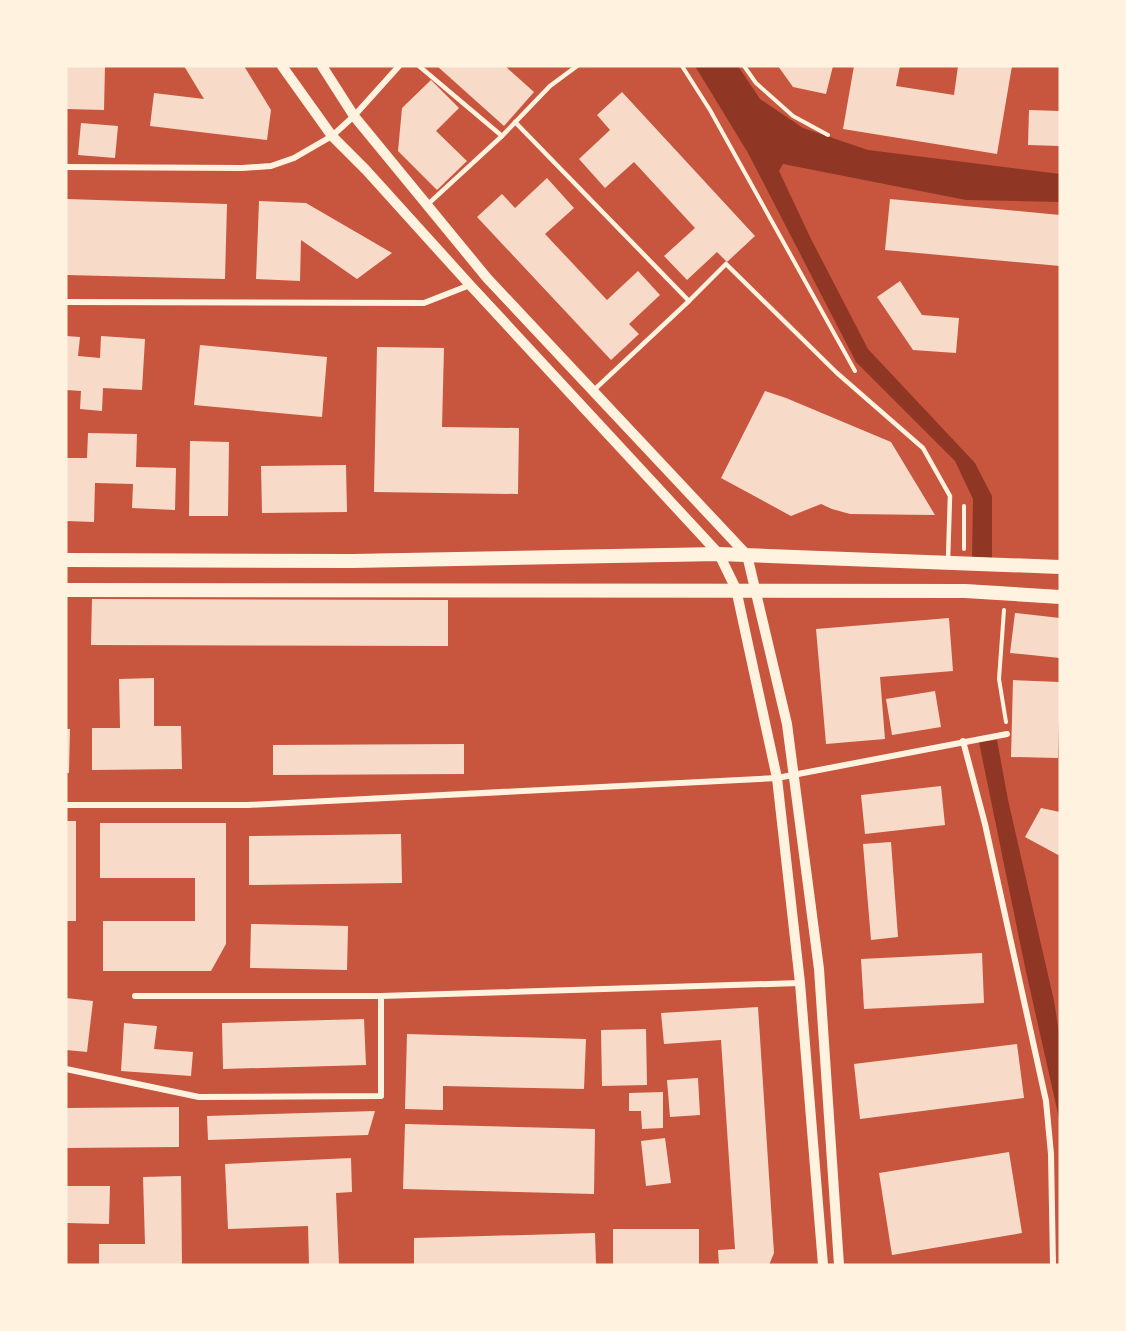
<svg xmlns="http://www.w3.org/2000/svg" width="1126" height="1331" viewBox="0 0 1126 1331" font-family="Commissioner,sans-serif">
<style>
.water{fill:#8f3625}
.building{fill:#f7dbc8}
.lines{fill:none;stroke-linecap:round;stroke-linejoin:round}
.path{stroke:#fff3e0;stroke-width:4}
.service{stroke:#fff3e0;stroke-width:4.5}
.minor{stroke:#fff3e0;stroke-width:6}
.tertiary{stroke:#fff3e0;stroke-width:10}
.primary{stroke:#fff3e0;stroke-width:14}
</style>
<rect width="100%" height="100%" fill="#c8553d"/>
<!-- water -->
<g class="water">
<path d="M695,66H738L760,99L803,128L868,150L1060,174V202L966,200L783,164L779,171L811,239L868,349L975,463L992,496V558L972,559L973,499L955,461L856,362L748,153Z"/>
<path d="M997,740L1008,800L1054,1001L1060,1038V1136L1059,1118L1025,967L979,742Z"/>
</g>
<!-- building -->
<g class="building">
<path d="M66,66H105L104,110L66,109Z"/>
<path d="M184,66H244L271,110L267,140L150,126L154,93L204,99Z"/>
<path d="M437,66H505L534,92L504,126Z"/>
<path d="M778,66H833L826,94L793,87Z"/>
<path d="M854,66H900L896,86L954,95L958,66H1012L997,154L843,129Z"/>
<path d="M431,80L459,108L436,131L467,161L437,190L398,151L402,108Z"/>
<path d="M622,92L755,236L727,262L717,252L687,280L664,256L695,228L634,162L605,188L579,159L610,130L597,115Z"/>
<path d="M1029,110L1060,111V146L1028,145Z"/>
<path d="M81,123L118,126L115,158L78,155Z"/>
<path d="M547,178L574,208L545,234L607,300L638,271L660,295L629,324L639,334L611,360L477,217L502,194L515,208Z"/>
<path d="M66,199L227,204L225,279L66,275Z"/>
<path d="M890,199L1060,215V266L885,250Z"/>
<path d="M259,201L306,203L392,253L357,279L301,240L300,281L256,279Z"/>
<path d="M900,281L922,315L959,318L956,353L913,350L877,297Z"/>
<path d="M66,336L80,337L78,356L100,358L101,336L145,339L142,390L103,388L102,411L80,409L81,391L66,390Z"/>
<path d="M200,345L327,357L322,417L194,405Z"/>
<path d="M377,347L444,348L442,427L519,428L518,494L374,492Z"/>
<path d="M765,391L786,398L891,442L935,515L850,514L832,509L821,504L791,516L721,478Z"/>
<path d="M88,433L137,434L136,467L176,468L175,510L132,508L133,484L95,483L94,522L66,521V458H87Z"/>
<path d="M190,441L229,442L228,516H189Z"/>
<path d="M346,465L347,512L262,513L261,466Z"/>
<path d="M92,599L448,600V646L91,645Z"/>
<path d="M1015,613L1060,618V658L1010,653Z"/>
<path d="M949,618L953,671L880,677L885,739L826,744L816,629Z"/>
<path d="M154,678V726H181L182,769L92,770V728H120L119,679Z"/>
<path d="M1013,680L1060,682L1058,758L1011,757Z"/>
<path d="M935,691L941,727L892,735L886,699Z"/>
<path d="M66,729H70L69,773H66Z"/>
<path d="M464,744V774L273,775V745Z"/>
<path d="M941,786L945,825L865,834L861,795Z"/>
<path d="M1041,808L1060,812V856L1025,837Z"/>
<rect x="66" y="821" width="10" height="100"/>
<path d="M100,823H226V944L211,971H103V921H195V878H100Z"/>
<path d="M401,834L402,883L249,885V836Z"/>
<path d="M891,842L898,937L871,940L863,844Z"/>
<path d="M251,924L348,926L347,970L250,968Z"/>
<path d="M982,953L984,1003L864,1009L861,959Z"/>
<path d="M66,998L93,1001L87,1052L66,1050Z"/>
<path d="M758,1007L774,1253L769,1265H719L718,1250L735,1249L721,1040L664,1044L661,1013Z"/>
<path d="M364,1019L366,1065L223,1069L222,1023Z"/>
<path d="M124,1023L157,1026L154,1049L193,1052L191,1076L121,1071Z"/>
<path d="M646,1029L647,1085L602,1086L601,1030Z"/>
<path d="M407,1034L586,1039L584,1089L443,1086V1110L405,1109Z"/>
<path d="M1017,1044L1024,1098L860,1119L854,1064Z"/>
<path d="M698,1078L700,1115L670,1117L667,1080Z"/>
<path d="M663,1092V1128L642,1129L641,1111H629V1093Z"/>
<path d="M179,1107V1147L66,1148V1108Z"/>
<path d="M375,1111L368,1135L208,1140L207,1116Z"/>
<path d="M405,1124L595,1129L594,1194L403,1189Z"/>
<path d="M665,1138L671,1183L646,1186L641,1141Z"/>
<path d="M1009,1152L1022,1233L892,1255L879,1173Z"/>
<path d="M351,1158L352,1192L336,1193L339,1265H309L308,1226L228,1229L225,1164Z"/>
<path d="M181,1176L182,1265H99V1244H145L143,1177Z"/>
<path d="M66,1186H110L109,1224L66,1223Z"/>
<rect x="613" y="1229" width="86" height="36"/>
<path d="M595,1233L596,1265H414V1238Z"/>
</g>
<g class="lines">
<!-- path -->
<g class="path">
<path d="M682,66L710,110L855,371"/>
<path d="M744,66L756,83L793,116L828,135"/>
<path d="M964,549V506"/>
<path d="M1004,610L999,679L1006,722"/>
</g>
<!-- service -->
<g class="service">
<path d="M419,66L502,136"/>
<path d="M515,122L689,301L594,390"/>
<path d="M427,205L502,136L550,86L577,66"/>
<path d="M689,301L726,264L837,373L923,448L950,496L948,560"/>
</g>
<!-- minor -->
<g class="minor">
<path d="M66,167L242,168L271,166L294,158L332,136L354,116L399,66"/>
<path d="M66,302L424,303L470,285"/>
<path d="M963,741L985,824L1046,1101L1051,1154L1053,1265"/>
<path d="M66,805H248L777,778L1007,734"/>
<path d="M135,996H381"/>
<path d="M66,1069L199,1097L381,1096V996L800,983"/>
</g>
<!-- tertiary -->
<g class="tertiary">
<path d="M282,66L332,136L366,170L470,285L719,554L736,589L777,778L800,983L823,1265"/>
<path d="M322,66L354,116L487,278L747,555L787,724L819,969L839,1265"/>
</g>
<!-- primary -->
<g class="primary">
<path d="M66,560L352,561L719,554L1060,567"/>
<path d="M66,590L965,591L1060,597"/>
</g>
</g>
<!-- border -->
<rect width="1126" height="1331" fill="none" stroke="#fff3e0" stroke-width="135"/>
</svg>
